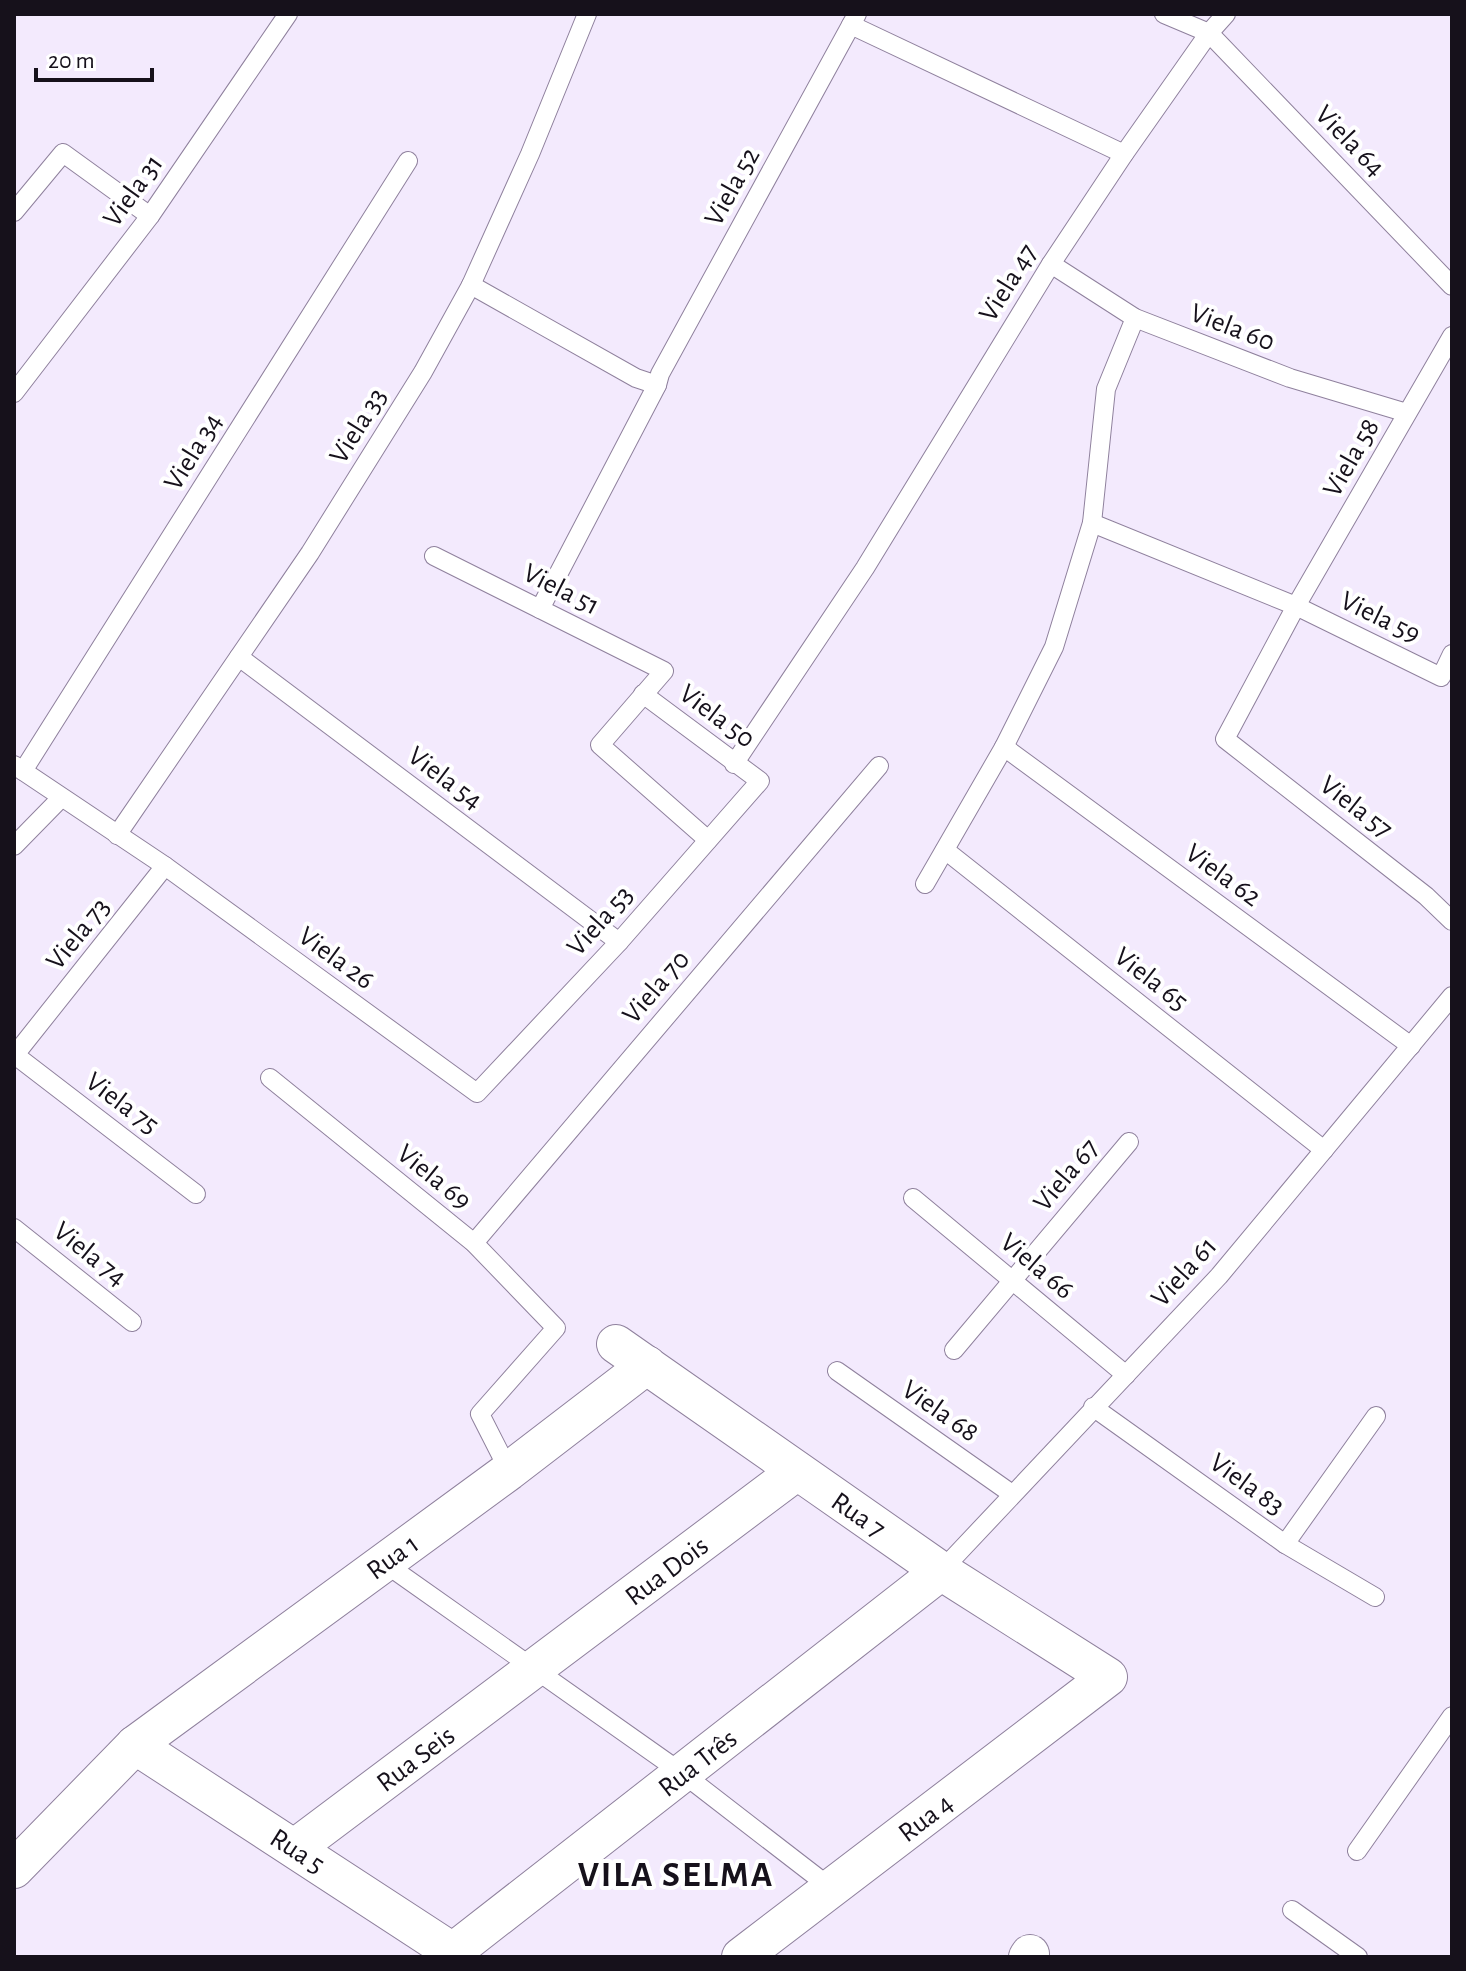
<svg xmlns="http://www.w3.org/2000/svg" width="1466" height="1971" viewBox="0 0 1466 1971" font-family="'Alegreya Sans',sans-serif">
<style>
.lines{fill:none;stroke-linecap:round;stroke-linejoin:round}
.lane-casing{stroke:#8f819d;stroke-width:20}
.street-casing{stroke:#8f819d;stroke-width:40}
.lane{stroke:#fff;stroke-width:18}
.street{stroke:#fff;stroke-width:38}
.labels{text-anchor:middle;stroke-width:8;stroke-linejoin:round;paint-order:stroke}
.street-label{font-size:28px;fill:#16111b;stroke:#fff}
.district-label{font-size:36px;font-weight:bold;letter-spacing:2px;fill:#16111b;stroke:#fff}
</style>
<rect width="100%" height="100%" fill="#f3eafd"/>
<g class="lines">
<defs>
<g id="lane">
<path d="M1164,14L1209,33L1452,286"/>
<path d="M851,25L1124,154"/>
<path d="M14,212L63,153L150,216"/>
<path d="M1051,264L1135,318L1290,378L1407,413"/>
<path d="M471,285L636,378L657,385"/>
<path d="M1452,336L1296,606L1225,739L1426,896L1452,921"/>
<path d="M14,393L150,216L288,14"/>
<path d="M1092,523L1296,606L1441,677L1452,654"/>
<path d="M434,556L664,671L600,745L708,840"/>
<path d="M540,609L657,385L660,374L857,14"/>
<path d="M239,657L619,942"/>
<path d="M1004,747L1411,1046"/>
<path d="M734,764L865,568L1051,264L1124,154L1209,33L1226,14"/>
<path d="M14,765L165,866L14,1056"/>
<path d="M23,771L408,161"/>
<path d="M117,835L310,553L423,372L471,285L530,154L587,14"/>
<path d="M14,846L61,798"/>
<path d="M945,850L1324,1150"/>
<path d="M165,866L477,1093L619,942L760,781L643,694"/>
<path d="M925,884L1004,747L1054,647L1092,523L1106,389L1135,318"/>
<path d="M15,1055L196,1194"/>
<path d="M270,1078L474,1243L556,1328L480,1414L509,1471"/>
<path d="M913,1198L1126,1375"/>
<path d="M14,1228L132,1322"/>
<path d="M474,1243L879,766"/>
<path d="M954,1350L1129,1142"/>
<path d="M837,1371L1012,1494"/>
<path d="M1093,1407L1285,1544L1375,1597"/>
<path d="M1285,1544L1376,1416"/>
<path d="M383,1562L682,1773L831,1888"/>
<path d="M941,1571L1219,1276L1452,996"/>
<path d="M1357,1851L1452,1716"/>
<path d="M1292,1910L1358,1957"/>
</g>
<g id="street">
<path d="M616,1344L941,1571L1108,1677L741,1957"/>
<path d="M135,1745L460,1957"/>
<path d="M295,1848L797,1471"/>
<path d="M14,1869L135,1745L509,1471L647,1365"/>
<path d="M453,1952L941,1571"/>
<path d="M1028,1957L1030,1954"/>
</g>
</defs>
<!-- lane casing -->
<use href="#lane" class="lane-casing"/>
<!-- street casing -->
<use href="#street" class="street-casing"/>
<!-- lane -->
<use href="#lane" class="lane"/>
<!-- street -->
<use href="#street" class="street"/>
</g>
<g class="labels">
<!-- street labels -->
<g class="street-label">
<text transform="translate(1351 140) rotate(46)" y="10">Viela 64</text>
<text transform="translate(731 186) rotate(-61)" y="10">Viela 52</text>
<text transform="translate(132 190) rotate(-54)" y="10">Viela 31</text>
<text transform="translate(1007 282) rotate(-58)" y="10">Viela 47</text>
<text transform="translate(1233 326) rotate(21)" y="10">Viela 60</text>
<text transform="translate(357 425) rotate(-58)" y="10">Viela 33</text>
<text transform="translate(192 451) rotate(-58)" y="10">Viela 34</text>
<text transform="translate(1350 457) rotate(-60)" y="10">Viela 58</text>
<text transform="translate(562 588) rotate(27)" y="10">Viela 51</text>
<text transform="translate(1381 616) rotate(26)" y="10">Viela 59</text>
<text transform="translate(718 715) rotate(37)" y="10">Viela 50</text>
<text transform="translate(446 777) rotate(37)" y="10">Viela 54</text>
<text transform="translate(1357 806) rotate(38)" y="10">Viela 57</text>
<text transform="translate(1224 874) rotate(36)" y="10">Viela 62</text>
<text transform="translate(599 920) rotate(-48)" y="10">Viela 53</text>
<text transform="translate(77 933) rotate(-51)" y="10">Viela 73</text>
<text transform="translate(337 957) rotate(36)" y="10">Viela 26</text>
<text transform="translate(1152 978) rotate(38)" y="10">Viela 65</text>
<text transform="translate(655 986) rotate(-49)" y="10">Viela 70</text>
<text transform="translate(123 1102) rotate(37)" y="10">Viela 75</text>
<text transform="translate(1065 1174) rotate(-50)" y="10">Viela 67</text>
<text transform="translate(435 1176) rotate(39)" y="10">Viela 69</text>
<text transform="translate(91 1253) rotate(39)" y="10">Viela 74</text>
<text transform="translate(1038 1265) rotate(40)" y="10">Viela 66</text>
<text transform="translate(1183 1271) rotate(-48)" y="10">Viela 61</text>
<text transform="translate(941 1410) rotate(35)" y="10">Viela 68</text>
<text transform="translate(1248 1483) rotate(36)" y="10">Viela 83</text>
<text transform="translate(859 1514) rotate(35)" y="10">Rua 7</text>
<text transform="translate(392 1556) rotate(-36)" y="10">Rua 1</text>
<text transform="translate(666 1570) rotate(-37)" y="10">Rua Dois</text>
<text transform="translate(415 1758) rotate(-37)" y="10">Rua Seis</text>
<text transform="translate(697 1762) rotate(-38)" y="10">Rua Três</text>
<text transform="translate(925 1817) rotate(-37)" y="10">Rua 4</text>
<text transform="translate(298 1850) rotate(33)" y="10">Rua 5</text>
</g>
<!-- district labels -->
<g class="district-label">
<text x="676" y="1886">VILA SELMA</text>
</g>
</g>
<!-- border -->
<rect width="1466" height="1971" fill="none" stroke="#16111b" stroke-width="32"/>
<!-- scale -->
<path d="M36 68v12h116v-12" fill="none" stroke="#16111b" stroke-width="4"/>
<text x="48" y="68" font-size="24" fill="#16111b" stroke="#ffffff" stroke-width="6" paint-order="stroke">20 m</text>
</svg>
